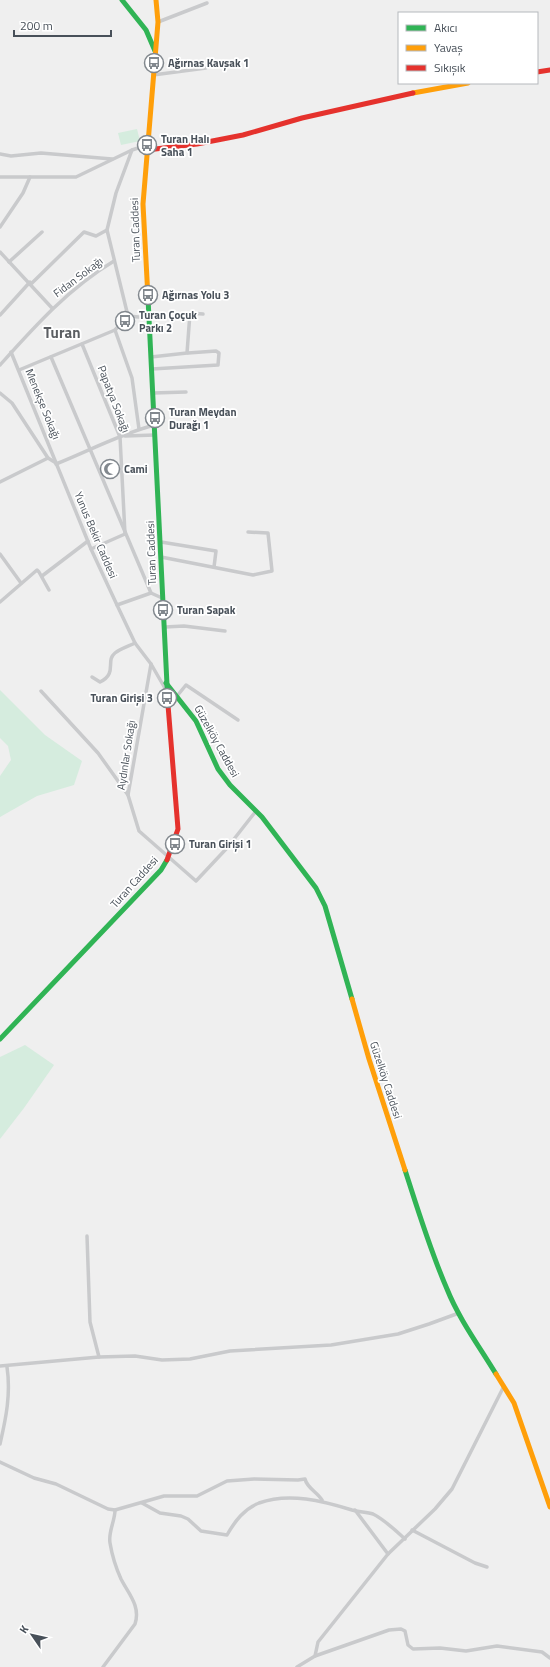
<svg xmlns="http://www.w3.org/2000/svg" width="550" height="1667" viewBox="0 0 550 1667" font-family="'Titillium Web',sans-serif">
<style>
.green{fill:#d5ecde}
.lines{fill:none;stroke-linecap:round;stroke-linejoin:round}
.street{stroke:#c9cacc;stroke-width:3.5}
.fast{stroke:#30b455;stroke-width:5}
.slow{stroke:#ff9f0a;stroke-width:5}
.jam{stroke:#e5322d;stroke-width:5}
.labels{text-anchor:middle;stroke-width:3.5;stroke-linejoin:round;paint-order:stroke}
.poi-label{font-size:11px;font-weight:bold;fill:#485059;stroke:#fff;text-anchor:start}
.street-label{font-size:11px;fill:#485059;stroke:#fff}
.district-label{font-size:15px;font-weight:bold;fill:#5b5e62;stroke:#fff}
</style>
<rect width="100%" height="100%" fill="#efefef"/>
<!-- green -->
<g class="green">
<path d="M137,129L140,141L121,145L118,133Z"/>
<path d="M0,690L45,735L82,761L74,785L37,796L0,817V776L11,760L8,746L0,738Z"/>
<path d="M25,1045L54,1065L24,1108L0,1139V1057Z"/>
</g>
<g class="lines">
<!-- street -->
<g class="street">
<path d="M158,22L207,3"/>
<path d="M153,75L206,68"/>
<path d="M0,154L11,156L41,153L112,159"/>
<path d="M0,177H76L132,150"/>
<path d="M0,227L23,193L30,177"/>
<path d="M0,252L52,308"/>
<path d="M9,262L42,232"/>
<path d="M31,284L84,232L96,236L107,230"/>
<path d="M0,315L30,282"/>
<path d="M128,316L107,230L116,193L132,150L147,145"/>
<path d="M128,316L149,318"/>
<path d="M115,330L132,378L139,429"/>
<path d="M82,344L120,437L125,534L91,549"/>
<path d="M11,352L91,549L117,605L135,643L151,664L166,690"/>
<path d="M51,357L151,593L162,598"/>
<path d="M151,357L187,353L190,313L203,314"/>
<path d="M0,365C35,326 69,288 114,261"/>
<path d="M152,369L218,365L219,353L216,351L188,353"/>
<path d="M19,370L115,330L128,316"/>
<path d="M0,393L12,403L48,458L56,463"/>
<path d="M153,393L186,392"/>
<path d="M125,436L155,435"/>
<path d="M56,464C89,451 122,433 155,425"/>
<path d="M0,482L48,458"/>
<path d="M161,542L216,551L214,567"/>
<path d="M0,554L21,583"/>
<path d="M161,557L253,575L272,571L268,533L248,532"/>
<path d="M42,576L88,541"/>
<path d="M0,602L37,570L39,572L49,590"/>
<path d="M117,605L151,593"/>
<path d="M165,627L184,626L225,631"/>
<path d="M151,664L128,795L139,831L196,881L227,848L256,811"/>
<path d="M92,677L100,682C118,673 105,661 115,653C120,649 129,646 135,643"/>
<path d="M41,691L98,753L128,795"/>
<path d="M177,696L186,685L238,720"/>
<path d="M87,1236L90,1322L99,1357"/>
<path d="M0,1366L99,1357L135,1356L162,1360L190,1359L230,1351L331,1345L398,1334L429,1324L459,1313"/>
<path d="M0,1444C6,1418 11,1394 7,1367"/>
<path d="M0,1462L34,1478L56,1484L108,1509L115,1510L164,1496H197L227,1481L254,1479L298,1480L305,1479C307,1488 317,1492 322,1500"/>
<path d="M142,1503L160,1513L181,1516L188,1519L201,1531L227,1535C235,1521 244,1509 259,1503C289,1492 323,1501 352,1510C359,1512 367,1512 373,1514C385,1520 395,1530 405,1539"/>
<path d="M355,1510L388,1554"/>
<path d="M412,1530L475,1563L487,1567"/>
<path d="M315,1656L318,1642L388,1554L435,1509L452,1489L504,1386"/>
<path d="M103,1667L135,1624C141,1606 128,1593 121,1579C116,1568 112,1555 110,1543C108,1532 115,1521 115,1510"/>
<path d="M297,1667L315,1656L389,1630L401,1629L405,1631L408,1645L413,1649L440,1648L466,1651L497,1646L542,1652L550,1658"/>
</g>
<!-- fast -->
<g class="fast">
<path d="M122,0L146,30L155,51"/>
<path d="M148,298L168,705"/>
<path d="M166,683L196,721L218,769L230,785L262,817L316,888L325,906L352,999"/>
<path d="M0,1039L161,870L167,860"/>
<path d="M405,1170C418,1210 430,1250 447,1289C459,1319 479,1346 496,1374"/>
</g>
<!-- slow -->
<g class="slow">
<path d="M413,93L468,83"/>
<path d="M148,298L143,204L158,22L156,0"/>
<path d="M352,999L369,1059L405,1170"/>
<path d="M496,1374L514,1403L550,1507"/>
</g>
<!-- jam -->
<g class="jam">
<path d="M537,72L550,70"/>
<path d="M147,150L197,144L243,135L302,118L413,93"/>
<path d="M167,860L178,829L168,705"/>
</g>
</g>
<!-- icons -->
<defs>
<symbol id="bus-ring" viewBox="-11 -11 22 22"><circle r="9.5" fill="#fff" stroke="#82888e" stroke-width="1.5"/><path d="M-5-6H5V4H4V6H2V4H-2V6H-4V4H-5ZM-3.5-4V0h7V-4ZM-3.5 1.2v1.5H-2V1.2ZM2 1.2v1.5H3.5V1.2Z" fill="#82888e"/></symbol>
<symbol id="mosque-ring" viewBox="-11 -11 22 22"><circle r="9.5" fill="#fff" stroke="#82888e" stroke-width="1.5"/><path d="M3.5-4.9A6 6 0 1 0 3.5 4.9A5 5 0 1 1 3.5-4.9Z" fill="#82888e"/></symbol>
</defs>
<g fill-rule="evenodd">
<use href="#bus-ring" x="143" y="52" width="22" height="22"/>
<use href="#bus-ring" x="136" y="134" width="22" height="22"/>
<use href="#bus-ring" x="137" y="284" width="22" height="22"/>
<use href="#bus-ring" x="114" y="310" width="22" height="22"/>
<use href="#bus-ring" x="144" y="407" width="22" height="22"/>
<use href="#mosque-ring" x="99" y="458" width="22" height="22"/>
<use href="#bus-ring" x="152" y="599" width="22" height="22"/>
<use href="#bus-ring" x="156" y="687" width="22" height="22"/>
<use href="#bus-ring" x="164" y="833" width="22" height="22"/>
</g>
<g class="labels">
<!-- poi labels -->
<g class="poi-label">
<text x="168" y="67">Ağırnas Kavşak 1</text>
<text x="161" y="143">Turan Halı<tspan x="161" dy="13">Saha 1</tspan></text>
<text x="162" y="299">Ağırnas Yolu 3</text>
<text x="139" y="319">Turan Çoçuk<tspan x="139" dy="13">Parkı 2</tspan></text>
<text x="169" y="416">Turan Meydan<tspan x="169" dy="13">Durağı 1</tspan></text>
<text x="124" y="473">Cami</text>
<text x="177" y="614">Turan Sapak</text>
<text x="153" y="702" text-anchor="end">Turan Girişi 3</text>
<text x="189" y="848">Turan Girişi 1</text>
</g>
<!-- street labels -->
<g class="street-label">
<text transform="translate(135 230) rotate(-92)" y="4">Turan Caddesi</text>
<text transform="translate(78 277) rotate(-37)" y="4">Fidan Sokağı</text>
<text transform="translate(114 399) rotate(69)" y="4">Papatya Sokağı</text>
<text transform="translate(43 404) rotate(68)" y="4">Menekşe Sokağı</text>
<text transform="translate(96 535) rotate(67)" y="4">Yunus Bekir Caddesi</text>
<text transform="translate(151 553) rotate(-92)" y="4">Turan Caddesi</text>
<text transform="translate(217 741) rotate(61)" y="4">Güzelköy Caddesi</text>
<text transform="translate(126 755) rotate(-81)" y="4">Aydınlar Sokağı</text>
<text transform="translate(134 882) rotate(-48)" y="4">Turan Caddesi</text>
<text transform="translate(386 1080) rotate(72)" y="4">Güzelköy Caddesi</text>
</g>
<!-- district labels -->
<g class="district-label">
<text x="62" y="338">Turan</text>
</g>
</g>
<!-- legend -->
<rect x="398" y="12" width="140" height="72" fill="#ffffff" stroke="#b6b9bd"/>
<rect x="406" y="25" width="20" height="6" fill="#30b455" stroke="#b6b9bd"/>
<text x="434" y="32" font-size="12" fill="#485059">Akıcı</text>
<rect x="406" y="45" width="20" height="6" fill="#ff9f0a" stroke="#b6b9bd"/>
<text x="434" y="52" font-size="12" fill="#485059">Yavaş</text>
<rect x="406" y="65" width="20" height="6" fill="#e5322d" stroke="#b6b9bd"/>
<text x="434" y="72" font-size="12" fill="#485059">Sıkışık</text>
<!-- north arrow -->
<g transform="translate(32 1635) rotate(304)" stroke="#ffffff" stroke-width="3" paint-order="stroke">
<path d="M0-3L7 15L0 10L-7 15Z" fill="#485059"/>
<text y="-6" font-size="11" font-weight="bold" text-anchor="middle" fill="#485059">K</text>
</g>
<!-- scale -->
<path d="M14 30v6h97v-6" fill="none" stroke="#485059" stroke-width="2"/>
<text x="20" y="30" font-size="12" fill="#485059" stroke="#ffffff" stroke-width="3" paint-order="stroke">200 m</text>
</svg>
